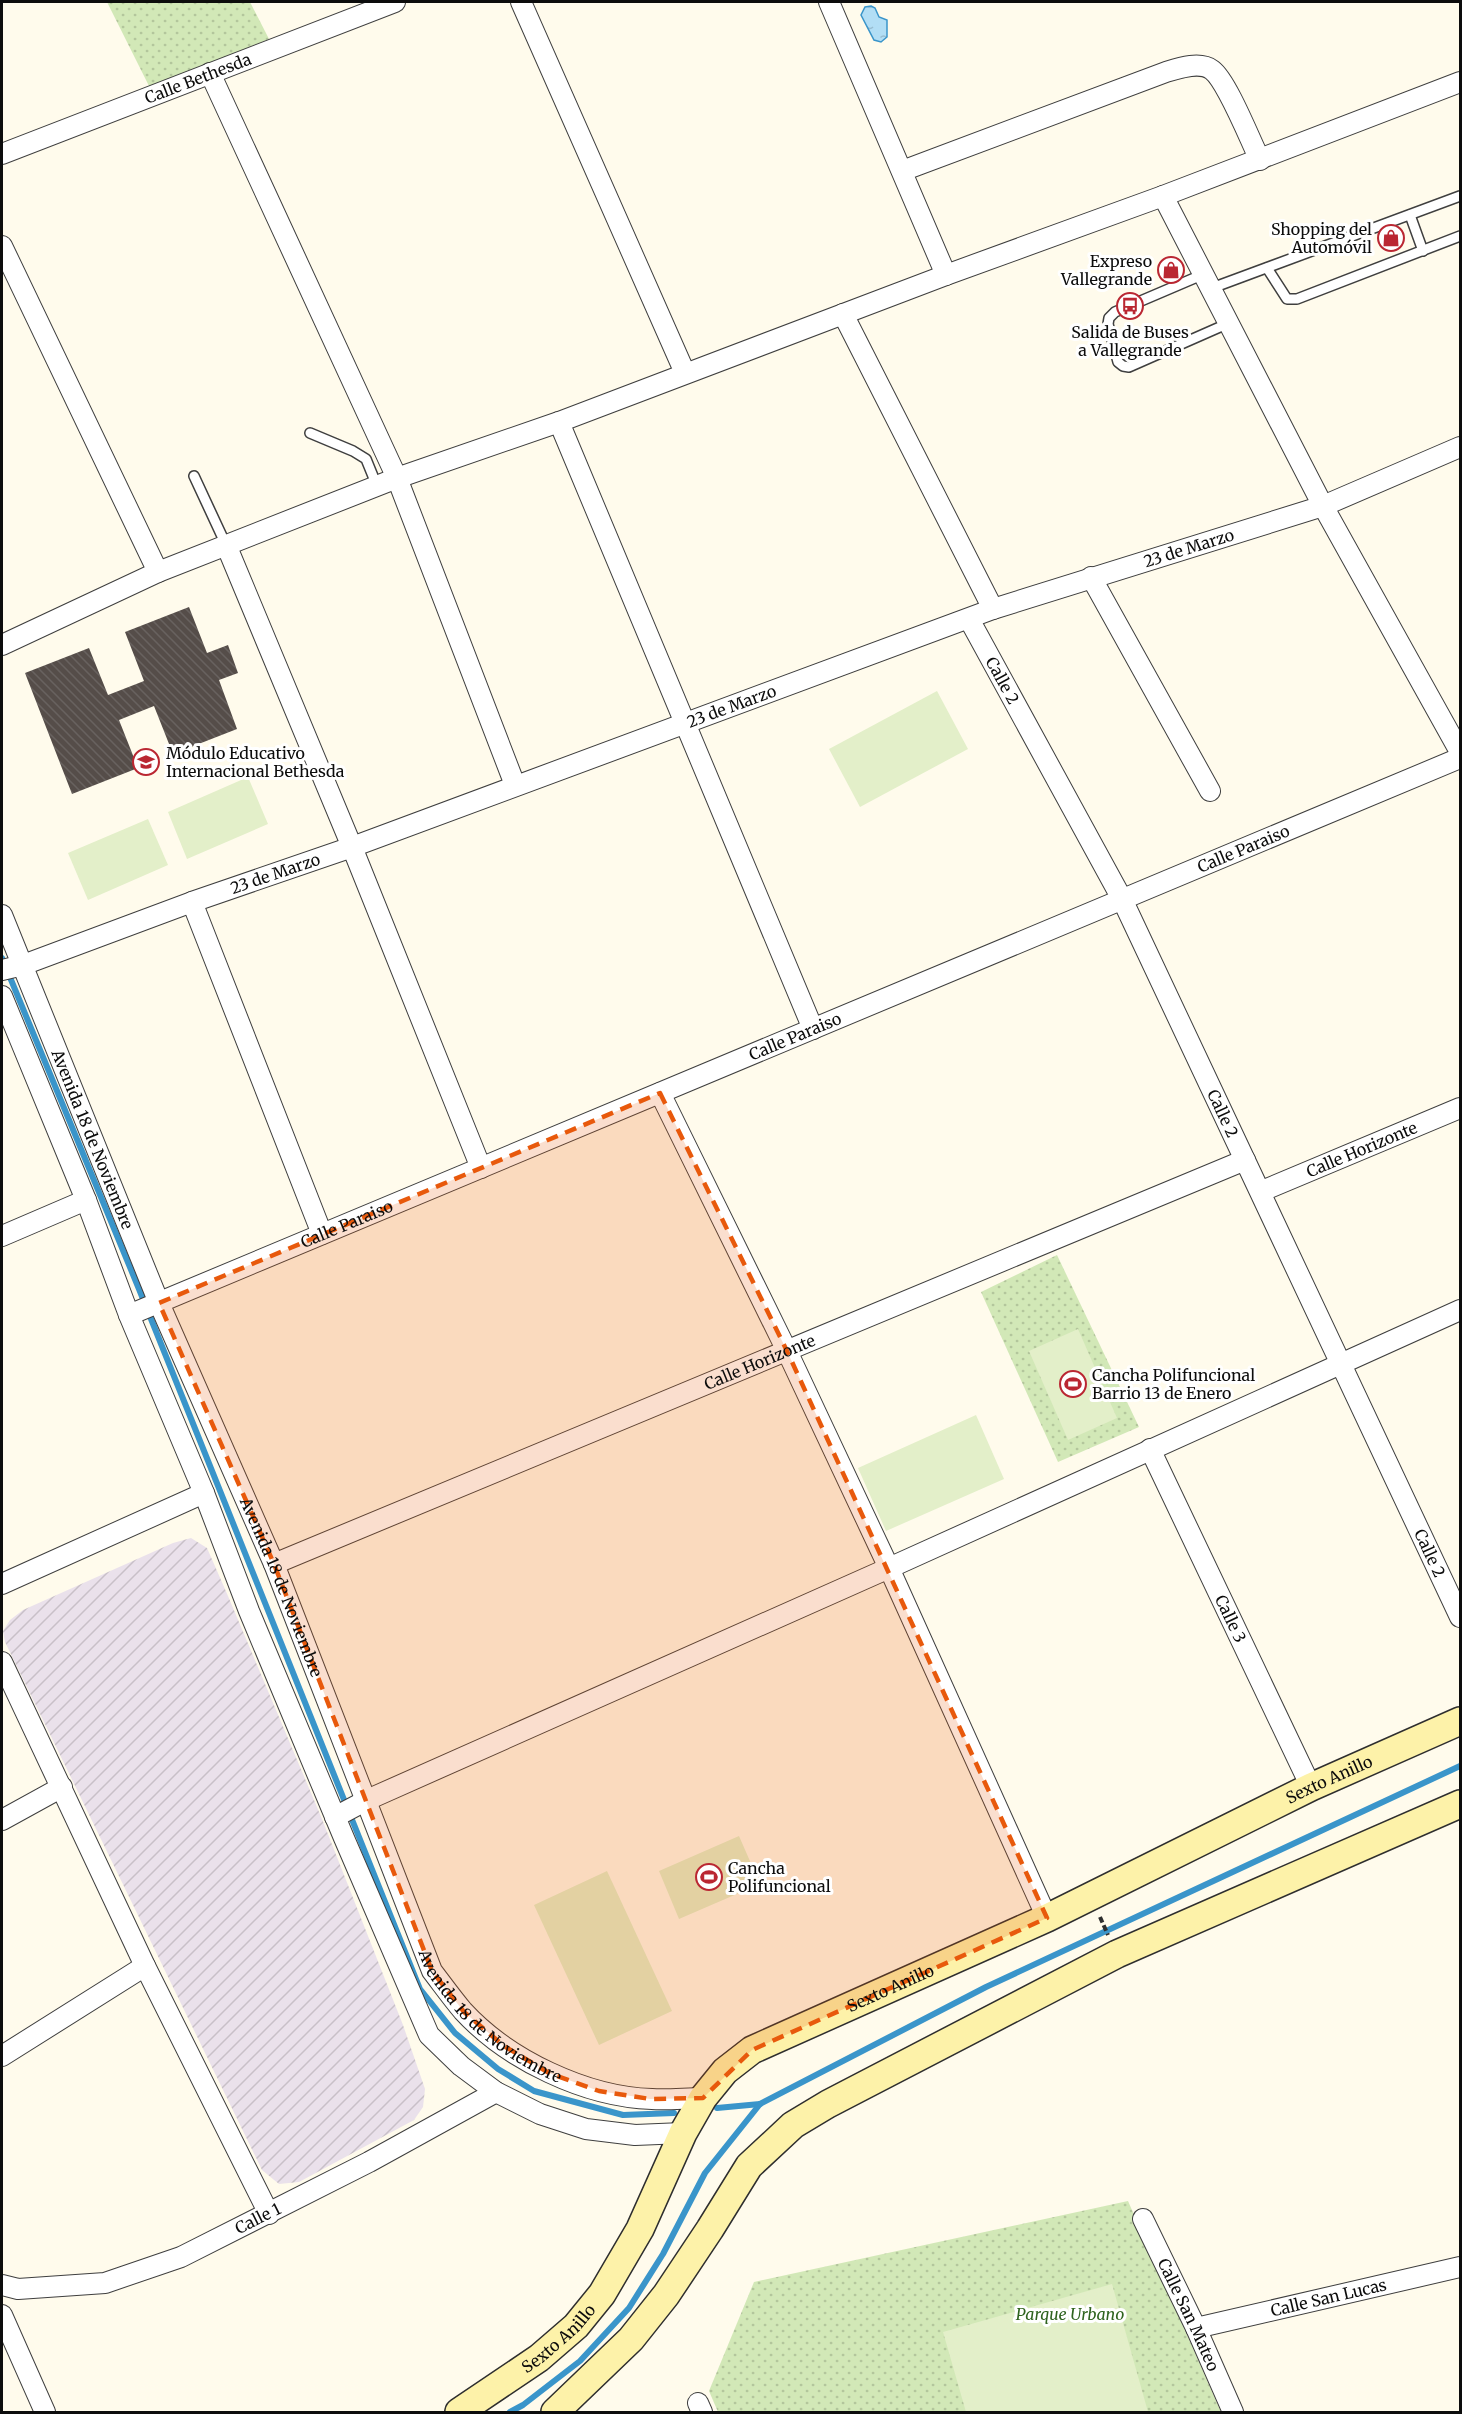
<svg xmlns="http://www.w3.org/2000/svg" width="1462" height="2414" viewBox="0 0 1462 2414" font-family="Merriweather,serif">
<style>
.industrial{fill:url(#industrial-furrows)}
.park{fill:url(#park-dots)}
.pitch{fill:#e3efc9}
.water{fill:url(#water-ripples);stroke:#3a95ca;stroke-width:1.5}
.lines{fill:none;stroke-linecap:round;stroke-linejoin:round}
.stream{stroke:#3a95ca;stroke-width:6}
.building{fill:url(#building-back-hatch)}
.service-casing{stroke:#3f3f3f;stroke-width:12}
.minor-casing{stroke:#3f3f3f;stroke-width:22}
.secondary-casing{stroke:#2e2e2e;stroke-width:30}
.path{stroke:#2e2e2e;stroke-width:4;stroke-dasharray:6 3;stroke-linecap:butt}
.service{stroke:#fff;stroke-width:9}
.minor{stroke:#fff;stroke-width:20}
.secondary{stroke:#fdf2a9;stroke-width:27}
.marked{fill:#e8590c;fill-opacity:0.2;stroke:#e8590c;stroke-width:4.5;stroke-dasharray:12 8;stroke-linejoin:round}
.labels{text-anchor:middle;stroke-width:6;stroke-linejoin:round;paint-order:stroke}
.street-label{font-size:16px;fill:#0c0c0c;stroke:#fff}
.poi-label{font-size:16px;fill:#0c0c0c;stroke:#fff;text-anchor:start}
.park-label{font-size:16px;font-style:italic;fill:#2e631e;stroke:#fff}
</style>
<defs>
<pattern id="industrial-furrows" width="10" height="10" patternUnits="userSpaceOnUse" patternTransform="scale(1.5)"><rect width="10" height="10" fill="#eae1eb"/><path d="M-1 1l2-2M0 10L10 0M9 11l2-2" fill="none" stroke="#c8c0c8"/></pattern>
<pattern id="park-dots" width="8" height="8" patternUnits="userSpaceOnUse" patternTransform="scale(1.5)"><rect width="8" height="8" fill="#d2e8b7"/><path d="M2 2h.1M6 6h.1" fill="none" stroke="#b3c69c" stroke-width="1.8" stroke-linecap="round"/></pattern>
<pattern id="water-ripples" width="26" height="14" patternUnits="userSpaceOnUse" patternTransform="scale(1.5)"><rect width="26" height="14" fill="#b2def5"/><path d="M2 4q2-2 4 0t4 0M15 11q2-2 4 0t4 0" fill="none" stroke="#98bdd1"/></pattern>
<pattern id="building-back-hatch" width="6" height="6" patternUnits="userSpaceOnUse" patternTransform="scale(1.5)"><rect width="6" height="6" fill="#554d49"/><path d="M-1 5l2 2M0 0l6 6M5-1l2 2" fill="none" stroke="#68625f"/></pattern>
</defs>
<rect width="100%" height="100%" fill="#fffbec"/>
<!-- industrial -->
<path class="industrial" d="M191,1538L207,1548L228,1596L322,1819L403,2025L425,2089L423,2107L414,2120L299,2182L279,2184L262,2170L5,1642L3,1631L10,1620L23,1610L173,1543Z"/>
<!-- park -->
<g class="park">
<path d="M107,2H250L269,39L150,88Z"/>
<path d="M1057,1255L1139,1427L1058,1462L981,1292Z"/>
<path d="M1128,2201L1221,2412H718L709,2391L754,2282Z"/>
</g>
<!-- pitch -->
<g class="pitch">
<path d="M937,691L968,749L860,807L829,749Z"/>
<path d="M248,777L268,824L187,859L168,812Z"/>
<path d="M148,819L168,865L88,900L68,853Z"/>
<path d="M1078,1329L1117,1418L1068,1440L1029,1351Z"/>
<path d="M976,1415L1004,1479L886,1531L858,1468Z"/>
<path d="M739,1836L760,1884L679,1919L659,1871Z"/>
<path d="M607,1871L672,2011L599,2045L534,1905Z"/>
<path d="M1112,2284L1148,2412H966L943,2332Z"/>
</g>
<!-- water -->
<path class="water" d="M871,6L875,8L879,17L887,20V37L881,42L874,40L861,15L865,7Z"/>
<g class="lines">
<!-- stream -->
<g class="stream">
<path d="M2,958L139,1289L420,1989L455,2033L498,2069L534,2091L623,2115L674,2113"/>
<path d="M717,2108L760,2104"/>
<path d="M510,2412L523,2405L580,2361L629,2308L663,2254L705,2173L760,2104L986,1987L1460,1766"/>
</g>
</g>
<!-- building -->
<path class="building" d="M189,607L207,653L228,645L238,673L219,680L237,729L173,754L154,706L119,720L138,768L72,794L25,673L89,648L108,695L144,681L125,632Z"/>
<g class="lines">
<defs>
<g id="service">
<path d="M1410,215L1423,251"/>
<path d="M1267,268L1287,299H1297L1460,236"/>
<path d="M1204,274L1115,312L1109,318L1108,324L1118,362L1123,366L1129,367L1229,323"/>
<path d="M1212,288L1460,196"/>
<path d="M310,433L353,451L366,459L377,486"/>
<path d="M194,476L227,547"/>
</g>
<g id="minor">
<path d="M521,2L685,373"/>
<path d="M829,2L946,275"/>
<path d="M210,73L397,478L515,785"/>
<path id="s1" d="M2,154L395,2"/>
<path d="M902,171L1166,72C1179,68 1200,61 1212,70C1227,81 1250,140 1260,160"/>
<path d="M1163,196L1323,506L1460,752"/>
<path d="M2,246L158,572"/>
<path d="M843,314L993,609"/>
<path d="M559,422L813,1029"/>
<path d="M227,547L352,847L481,1168"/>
<path d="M1091,577L1210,791"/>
<path id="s2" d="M969,619L1122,899L1460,1617"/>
<path d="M2,645L158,572L397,478L559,422L946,275L1163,196L1460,82"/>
<path d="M192,902L322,1234"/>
<path id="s3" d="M2,915L159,1303L274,1564L432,1971C442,1984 452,1998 463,2011C508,2060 586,2097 652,2099C669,2100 686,2098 703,2098"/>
<path id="s4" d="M2,970L23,965L192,902L352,847L993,609L1323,506L1460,447"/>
<path d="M2,996L86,1200L129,1315L204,1493L249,1611L344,1838L429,2035L461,2066L496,2092L540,2114L586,2129L635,2135L683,2133"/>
<path d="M660,1093L787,1351L889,1568L1047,1918"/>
<path id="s5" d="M1262,1191L1460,1108"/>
<path d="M2,1236L86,1200"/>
<path id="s6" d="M129,1315L1460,758"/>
<path id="s7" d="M1150,1449L1311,1787"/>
<path id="s8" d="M274,1564L1245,1160"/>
<path d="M2,1584L204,1493"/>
<path d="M2,1662L145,1966L269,2214"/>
<path d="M335,1817L367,1800L889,1568L1460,1310"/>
<path d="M2,1820L62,1787"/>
<path d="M2,2056L145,1966"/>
<path id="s9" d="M1143,2219L1196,2328L1233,2412"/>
<path id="s10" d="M2,2285L18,2289L105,2283L181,2257L369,2162L496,2092"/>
<path d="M2,2315L45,2412"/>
<path id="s11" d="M1196,2328L1460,2267"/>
<path d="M698,2403L702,2412"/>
</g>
<g id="secondary">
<path id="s12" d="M459,2412L539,2358L576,2326L602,2294L640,2229L683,2133L703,2098L725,2071L752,2050L1047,1918L1311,1787L1460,1721"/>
<path d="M555,2412L631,2339L666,2295L710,2229L749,2166L793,2125L828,2104L1117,1954L1460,1804"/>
</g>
</defs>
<!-- service casing -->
<use href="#service" class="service-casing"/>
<!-- minor casing -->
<use href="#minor" class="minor-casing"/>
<!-- secondary casing -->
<use href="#secondary" class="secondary-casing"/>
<!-- path -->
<path class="path" d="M1100,1917L1108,1935"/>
<!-- service -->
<use href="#service" class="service"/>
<!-- minor -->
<use href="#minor" class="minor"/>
<!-- secondary -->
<use href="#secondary" class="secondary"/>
</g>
<!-- marked area -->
<path class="marked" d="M660,1093L787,1351L1047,1918L752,2050L703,2098L650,2099L599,2091L549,2073L504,2046L464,2012L432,1971L274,1564L159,1303Z"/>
<!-- icons -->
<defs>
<symbol id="shop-ring" viewBox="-11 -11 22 22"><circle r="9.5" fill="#fff" stroke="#ba2732" stroke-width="1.5"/><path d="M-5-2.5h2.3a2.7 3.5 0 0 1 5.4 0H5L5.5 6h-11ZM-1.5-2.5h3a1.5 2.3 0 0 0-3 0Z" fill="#ba2732"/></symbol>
<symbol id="bus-ring" viewBox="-11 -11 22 22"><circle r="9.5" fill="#fff" stroke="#ba2732" stroke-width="1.5"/><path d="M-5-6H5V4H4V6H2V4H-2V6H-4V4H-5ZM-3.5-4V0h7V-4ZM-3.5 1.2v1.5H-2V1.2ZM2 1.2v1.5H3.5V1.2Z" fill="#ba2732"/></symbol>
<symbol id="school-ring" viewBox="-11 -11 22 22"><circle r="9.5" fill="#fff" stroke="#ba2732" stroke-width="1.5"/><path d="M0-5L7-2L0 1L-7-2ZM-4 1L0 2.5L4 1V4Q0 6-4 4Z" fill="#ba2732"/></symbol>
<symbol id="stadium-ring" viewBox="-11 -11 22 22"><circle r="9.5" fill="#fff" stroke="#ba2732" stroke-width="1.5"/><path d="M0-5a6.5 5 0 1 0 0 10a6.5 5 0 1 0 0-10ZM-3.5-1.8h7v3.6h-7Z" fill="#ba2732"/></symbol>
</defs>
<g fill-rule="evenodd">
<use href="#shop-ring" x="1376" y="223" width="30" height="30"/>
<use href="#shop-ring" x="1156" y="255" width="30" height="30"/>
<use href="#bus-ring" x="1115" y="291" width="30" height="30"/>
<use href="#school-ring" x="131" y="747" width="30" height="30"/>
<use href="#stadium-ring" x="1058" y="1369" width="30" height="30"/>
<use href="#stadium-ring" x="694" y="1862" width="30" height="30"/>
</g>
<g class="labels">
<!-- street labels -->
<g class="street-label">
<text dy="6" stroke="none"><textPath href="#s1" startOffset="210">Calle Bethesda</textPath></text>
<text dy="6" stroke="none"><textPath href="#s4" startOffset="1260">23 de Marzo</textPath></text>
<text dy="6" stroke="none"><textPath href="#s2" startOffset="70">Calle 2</textPath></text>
<text dy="6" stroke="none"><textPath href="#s4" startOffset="776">23 de Marzo</textPath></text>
<text dy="6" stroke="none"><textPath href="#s6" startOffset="1208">Calle Paraiso</textPath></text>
<text dy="6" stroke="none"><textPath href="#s4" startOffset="290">23 de Marzo</textPath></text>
<text dy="6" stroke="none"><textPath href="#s6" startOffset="722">Calle Paraiso</textPath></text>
<text dy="6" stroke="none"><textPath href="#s2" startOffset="556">Calle 2</textPath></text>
<text dy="6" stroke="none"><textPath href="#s3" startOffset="242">Avenida 18 de Noviembre</textPath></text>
<text dy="6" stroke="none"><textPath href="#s5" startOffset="108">Calle Horizonte</textPath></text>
<text dy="6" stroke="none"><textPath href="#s6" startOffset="236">Calle Paraiso</textPath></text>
<text dy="6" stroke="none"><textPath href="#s8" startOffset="526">Calle Horizonte</textPath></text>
<text dy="6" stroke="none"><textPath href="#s2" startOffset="1042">Calle 2</textPath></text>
<text dy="6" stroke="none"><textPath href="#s3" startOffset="728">Avenida 18 de Noviembre</textPath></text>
<text dy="6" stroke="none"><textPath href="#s7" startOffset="188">Calle 3</textPath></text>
<text dy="6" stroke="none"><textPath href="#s12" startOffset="1114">Sexto Anillo</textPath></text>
<text dy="6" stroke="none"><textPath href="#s12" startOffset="628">Sexto Anillo</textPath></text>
<text dy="6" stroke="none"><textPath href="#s3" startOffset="1214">Avenida 18 de Noviembre</textPath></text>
<text dy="6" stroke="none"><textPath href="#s10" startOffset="270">Calle 1</textPath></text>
<text dy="6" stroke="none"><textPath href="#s11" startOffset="136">Calle San Lucas</textPath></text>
<text dy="6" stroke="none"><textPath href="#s9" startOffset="106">Calle San Mateo</textPath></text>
<text dy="6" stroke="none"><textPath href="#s12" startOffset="124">Sexto Anillo</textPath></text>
</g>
<!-- poi labels -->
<g class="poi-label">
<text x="1372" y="235" text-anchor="end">Shopping del<tspan x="1372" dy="18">Automóvil</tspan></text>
<text x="1152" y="267" text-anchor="end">Expreso<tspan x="1152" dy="18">Vallegrande</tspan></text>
<text x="1130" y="338" text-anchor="middle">Salida de Buses<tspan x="1130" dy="18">a Vallegrande</tspan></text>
<text x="166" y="759">Módulo Educativo<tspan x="166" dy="18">Internacional Bethesda</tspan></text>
<text x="1092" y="1381">Cancha Polifuncional<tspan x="1092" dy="18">Barrio 13 de Enero</tspan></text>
<text x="728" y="1874">Cancha<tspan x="728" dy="18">Polifuncional</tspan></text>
</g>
<!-- park labels -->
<g class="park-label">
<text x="1070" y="2320">Parque Urbano</text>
</g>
</g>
<!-- border -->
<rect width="1462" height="2414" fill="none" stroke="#0c0c0c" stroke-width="6"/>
</svg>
